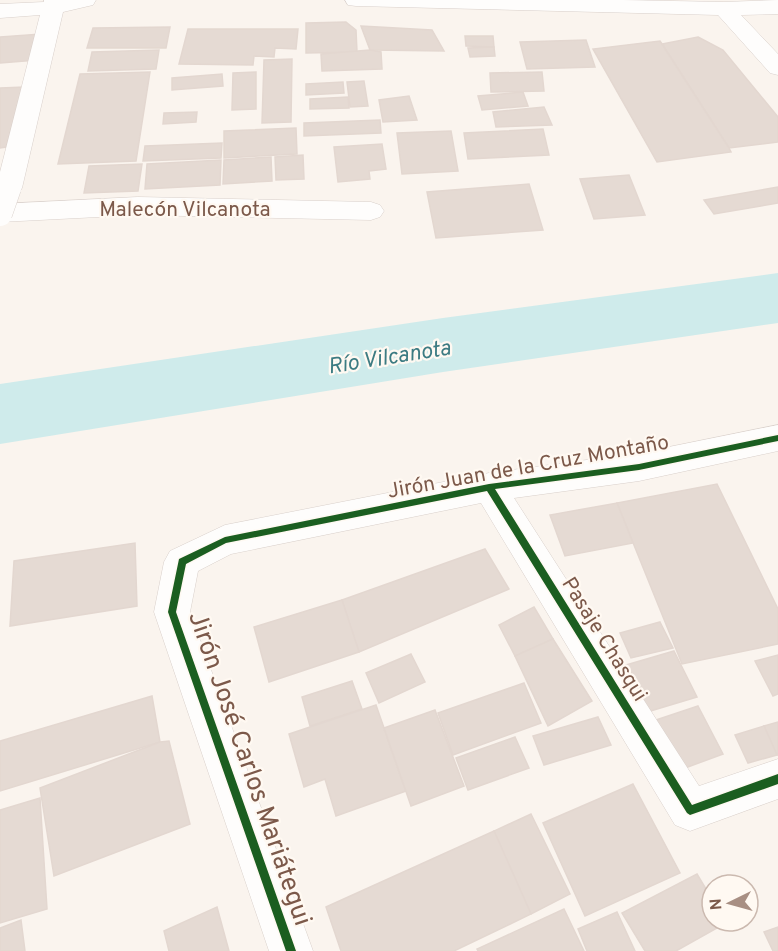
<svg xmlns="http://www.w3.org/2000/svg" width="778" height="951" viewBox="0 0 778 951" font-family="Overpass,sans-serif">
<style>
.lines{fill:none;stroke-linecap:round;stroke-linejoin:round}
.river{fill:#cfebeb;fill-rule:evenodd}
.building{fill:#e5dad3;stroke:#e3d7d0;stroke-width:1.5}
.minor-casing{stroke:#d9d0cb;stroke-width:1}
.minor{fill:#fefdfc;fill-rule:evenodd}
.minor-bridge-casing{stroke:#d9d0cb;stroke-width:25;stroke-linecap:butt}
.minor-bridge{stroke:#fefdfc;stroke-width:24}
.cycleway-casing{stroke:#fff9f2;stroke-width:3}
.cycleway{fill:#1b5e20;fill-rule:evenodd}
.labels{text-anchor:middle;stroke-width:4.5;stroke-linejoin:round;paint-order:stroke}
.street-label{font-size:21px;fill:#7c594a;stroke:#fff9f2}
.water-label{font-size:22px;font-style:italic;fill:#3c7b82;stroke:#fff9f2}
.near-street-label{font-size:26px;fill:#7c594a;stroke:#fff9f2}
</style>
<rect width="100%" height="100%" fill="#faf4ee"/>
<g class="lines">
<!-- river -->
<path class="river" d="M778,273V323L443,372L0,444V384L443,318Z"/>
</g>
<!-- building -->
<g class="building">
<path d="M346,22L356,30L357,52L306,53V23Z"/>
<path d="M361,26L432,30L444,51L370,50Z"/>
<path d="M170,27L166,48H87L93,28Z"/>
<path d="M188,29H298L296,49L275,48L274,57L254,56L253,65L179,64Z"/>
<path d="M41,34L37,60L0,63V37Z"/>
<path d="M465,36H493L494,47L466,46Z"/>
<path d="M698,37L723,50L778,117V142L729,148L662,44Z"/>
<path d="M586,40L595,67L527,69L520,42Z"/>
<path d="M660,41L729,148L731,152L657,162L593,49Z"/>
<path d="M494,47L495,56L470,57L468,48Z"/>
<path d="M159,50L156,69L88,71L92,52Z"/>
<path d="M370,50L381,52L382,69L322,71L321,54Z"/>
<path d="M292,59L291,122L262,123L264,60Z"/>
<path d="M150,72L136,161L58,164L80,74Z"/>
<path d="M256,72V109L232,110L233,73Z"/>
<path d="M542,72L544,91L491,92L490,73Z"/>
<path d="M222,74L223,86L172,90V78Z"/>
<path d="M364,81L368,106L350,107L347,82Z"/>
<path d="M343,82L344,93L306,95V84Z"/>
<path d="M24,87L6,147L0,148V88Z"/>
<path d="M523,92L528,106L482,110L478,96Z"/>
<path d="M409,96L417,120L383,122L379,100Z"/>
<path d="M348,97L349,108L310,109V99Z"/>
<path d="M544,107L552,125L496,127L493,112Z"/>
<path d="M197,112L196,122L163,124L164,113Z"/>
<path d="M380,120L381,133L304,136V123Z"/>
<path d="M296,128L297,154L224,158V131Z"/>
<path d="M543,129L549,155L468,159L464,133Z"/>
<path d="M451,131L458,171L402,174L397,133Z"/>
<path d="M222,143L221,158L143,161L145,146Z"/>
<path d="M382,144L386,169L369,171L370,179L338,182L334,147Z"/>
<path d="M303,155L304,179L276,180L275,157Z"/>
<path d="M271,157L272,181L223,184L224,160Z"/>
<path d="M221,160L220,185L145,189L147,164Z"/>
<path d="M142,164L138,191L84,193L89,166Z"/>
<path d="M629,175L645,215L594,219L580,179Z"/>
<path d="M529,184L543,230L436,238L427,192Z"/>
<path d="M778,187V203L714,214L704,200Z"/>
<path d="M717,484L778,609V644L682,664L617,503Z"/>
<path d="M617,503L633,543L565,556L550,515Z"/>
<path d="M135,543L137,606L10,626L14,561Z"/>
<path d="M485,549L509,589L359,652L342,600Z"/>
<path d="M342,600L359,652L269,682L254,627Z"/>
<path d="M534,607L553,639L515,656L499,625Z"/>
<path d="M660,622L673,648L631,658L620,633Z"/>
<path d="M553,639L592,701L548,726L515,656Z"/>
<path d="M674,651L697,697L647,712L626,665Z"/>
<path d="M411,654L425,682L379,703L366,673Z"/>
<path d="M778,655V694L773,696L755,661Z"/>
<path d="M352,681L362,709L310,726L302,697Z"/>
<path d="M524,683L541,723L453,755L438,713Z"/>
<path d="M152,696L160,742L0,791V741Z"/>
<path d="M376,705L406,791L336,816L325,779L304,787L289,734Z"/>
<path d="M698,706L723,754L677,771L653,721Z"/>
<path d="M435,710L464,786L411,806L384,728Z"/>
<path d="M598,717L611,745L544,765L533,736Z"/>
<path d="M778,722V755H777L764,726Z"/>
<path d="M764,726L777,755L748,763L735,735Z"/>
<path d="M515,737L529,768L468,790L456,758Z"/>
<path d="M169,741L190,824L54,876L40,788L160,742Z"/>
<path d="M633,784L680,873L585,916L543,823Z"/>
<path d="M40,798L47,909L0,923V810Z"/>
<path d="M531,814L570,894L531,914L494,831Z"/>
<path d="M494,831L531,914L454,951H341L326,907Z"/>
<path d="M697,874L712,899V921L726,923L676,951H645L622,913Z"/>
<path d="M217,907L229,951H169L164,931Z"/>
<path d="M564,909L584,951H478L477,949Z"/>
<path d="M617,912L635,951H587L578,929Z"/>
<path d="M21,920L25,951H0V928Z"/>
<path d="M778,927V951H773L764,932Z"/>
</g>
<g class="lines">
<defs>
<g id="minor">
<path d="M44,0H96L93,5L63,12L22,188L18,194L9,197L0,194V172L40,15L0,18V4L44,2Z"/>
<path d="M345,0H622L724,2L778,0V14L741,15L778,54V75L770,73L718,15L356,6L348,5Z"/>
<path d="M138,197L371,202L380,205L384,211L380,217L371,220L138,215L0,222V204Z"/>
<path d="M778,425V451L639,481L514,498L699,786L778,759V799L690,831L675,825L481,503L231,554L198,571L190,612L313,951H269L154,612L164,562L170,551L225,525L489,473L639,453Z"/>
</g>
</defs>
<!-- minor casing -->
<use href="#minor" class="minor-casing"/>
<!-- minor -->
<use href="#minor" class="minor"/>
<defs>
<path id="minor-bridge" d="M0,214L9,188"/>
</defs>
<!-- minor-bridge casing -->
<use href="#minor-bridge" class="minor-bridge-casing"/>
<!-- minor-bridge -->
<use href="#minor-bridge" class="minor-bridge"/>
<defs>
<path id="cycleway" d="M778,435V441L639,470L495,489L692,805L778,774V784L690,815L687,813L487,491L226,543L186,564L176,612L296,951H286L168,612L179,559L225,537L489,484L639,464Z"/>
</defs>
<!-- cycleway casing -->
<use href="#cycleway" class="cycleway-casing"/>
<!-- cycleway -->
<use href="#cycleway" class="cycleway"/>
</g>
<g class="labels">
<!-- street labels -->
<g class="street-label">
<text x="185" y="216">Malecón Vilcanota</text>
<text transform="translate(528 466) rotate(-10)" y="7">Jirón Juan de la Cruz Montaño</text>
<text transform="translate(605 639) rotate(58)" y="7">Pasaje Chasqui</text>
</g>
<!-- water labels -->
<g class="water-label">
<text transform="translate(389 356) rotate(-9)" y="8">Río Vilcanota</text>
</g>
<!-- near-street labels -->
<g class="near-street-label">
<text transform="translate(251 768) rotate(71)" y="9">Jirón José Carlos Mariátegui</text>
</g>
</g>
<!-- north arrow -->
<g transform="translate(730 903) rotate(265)"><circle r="28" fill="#fff9f2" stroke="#cbb9af" stroke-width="1.5"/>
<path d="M0-4.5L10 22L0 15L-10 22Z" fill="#a88f83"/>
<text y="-9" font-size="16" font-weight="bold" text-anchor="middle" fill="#7c594a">N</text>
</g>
</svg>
